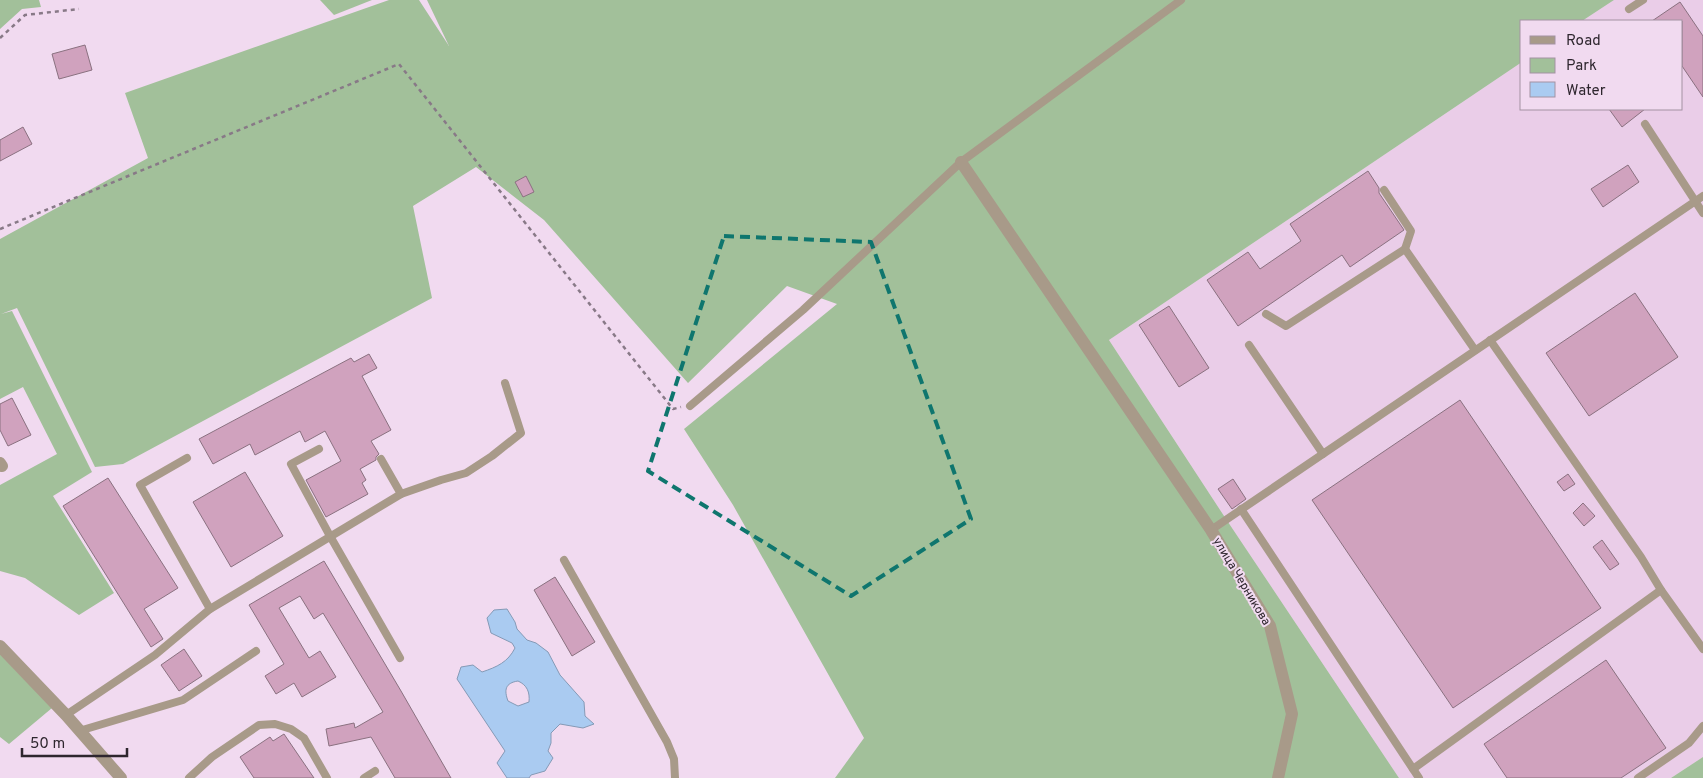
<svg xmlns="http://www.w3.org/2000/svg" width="1703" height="778" viewBox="0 0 1703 778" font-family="Overpass,sans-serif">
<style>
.built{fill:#eacde8}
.green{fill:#a2c09a}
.water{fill:#aacbf1;stroke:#859ab6;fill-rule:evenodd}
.building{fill:#d0a2be;stroke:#8a7180}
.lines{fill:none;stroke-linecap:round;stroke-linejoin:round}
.path{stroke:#887987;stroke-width:2.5;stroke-dasharray:4 4;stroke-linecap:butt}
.service{stroke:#a89a89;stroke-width:8}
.minor{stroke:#a89a89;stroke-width:12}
.marked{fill:none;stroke:#0f766e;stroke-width:4;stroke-dasharray:10 6;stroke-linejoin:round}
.labels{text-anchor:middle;stroke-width:4;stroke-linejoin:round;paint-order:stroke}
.street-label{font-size:12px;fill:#2e262e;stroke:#f1daf0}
</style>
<rect width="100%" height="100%" fill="#f1daf0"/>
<!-- built -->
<path class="built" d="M1614,0H1703V757L1671,778H1399L1226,519L1109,340L1522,62V109H1682V21H1582Z"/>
<!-- green -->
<g class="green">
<path d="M0,0H39L41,7L22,9L0,29Z"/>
<path d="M320,0H372L334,15Z"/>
<path d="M389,0H419L449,46L427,0H1614L1582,21H1522V62L1109,340L1226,519L1399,778H835L864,738L733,505L684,429L837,304L787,286L688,383L544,220L476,167L413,206L432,298L123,464L95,467L17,308L1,314L12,311L92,472L53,496L114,593L79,615L25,578L0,571V485L57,454L23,387L0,399V239L148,158L125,93Z"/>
<path d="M0,654L52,708L9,744L0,737Z"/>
<path d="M1703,757V778H1671Z"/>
</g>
<!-- water -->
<path class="water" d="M507,609L515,622L517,629L527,640L536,643L548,652L560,675L584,702L585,716L594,724L583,728L560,724L551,733V743L548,751L553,758L545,771L531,775L529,778H507L497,763L505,751L457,679L461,667L473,665L482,672C497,667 508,662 515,648L512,643L491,633L487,618L494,610ZM518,681C527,685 530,692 529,702L518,706L508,701C504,690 505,683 518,681Z"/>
<!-- building -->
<g class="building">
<path d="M1680,2L1703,36V97L1682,66V21H1652Z"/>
<path d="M85,45L92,70L59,79L52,54Z"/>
<path d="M1609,109H1645L1622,127Z"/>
<path d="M23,127L32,144L0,161V140Z"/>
<path d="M1628,165L1639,182L1603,207L1591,189Z"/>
<path d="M1368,171L1379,188V193L1404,230L1350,267L1342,255L1238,326L1207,280L1248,252L1260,269L1301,241L1290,224Z"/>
<path d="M526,176L534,192L523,197L515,182Z"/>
<path d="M1635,293L1678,357L1589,416L1546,353Z"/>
<path d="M1169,306L1209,368L1179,387L1139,325Z"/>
<path d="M369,354L377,368L362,376L391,430L371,441L379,454L376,457V460L360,469L366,480L362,483L368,494L326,517L306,480L341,461L325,431L305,442L300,431L255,455L250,444L213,464L199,439L351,358L354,362Z"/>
<path d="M12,398L31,435L8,446L0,430V404Z"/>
<path d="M1460,400L1601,608L1453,708L1312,500Z"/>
<path d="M245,472L283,536L231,567L193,502Z"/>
<path d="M1568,474L1575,484L1564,491L1557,482Z"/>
<path d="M108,478L178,588L144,609L163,639L151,647L63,506Z"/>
<path d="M1233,479L1246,499L1232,509L1218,489Z"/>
<path d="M1583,503L1595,516L1584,526L1573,513Z"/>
<path d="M1602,540L1619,564L1610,570L1593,547Z"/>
<path d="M324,561L401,691L451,778H395L371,737L329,746L326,729L354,723L355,728L383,712L323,613L314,619L300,596L279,608L309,658L320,651L336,677L302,697L294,683L276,694L265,676L284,664L249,605Z"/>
<path d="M555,577L595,642L572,656L534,590Z"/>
<path d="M184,649L202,676L179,691L161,665Z"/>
<path d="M1606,660L1666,748L1621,778H1507L1484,744Z"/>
<path d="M284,734L314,778H254L240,757L270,737L273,741Z"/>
</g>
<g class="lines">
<!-- path -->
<g class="path">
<path d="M0,38L25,15L79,9"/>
<path d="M0,229L399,64L673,409L681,407"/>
</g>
<!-- service -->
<g class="service">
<path d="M1629,9L1643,0"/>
<path d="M1645,124L1703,213"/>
<path d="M1384,190L1411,231L1405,249"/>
<path d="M1266,314L1286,326L1405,249L1475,350"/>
<path d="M1490,340L1641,557L1661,590L1703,649"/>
<path d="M1249,345L1323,454"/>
<path d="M690,406L803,310L961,162L1181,0"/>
<path d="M319,449L291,464L330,536L400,658"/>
<path d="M187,458L140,485L210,609"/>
<path d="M381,459L401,494"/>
<path d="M1241,509L1419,778"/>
<path d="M1211,530L1703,196"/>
<path d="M564,560L667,742L674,759L675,778"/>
<path d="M66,715L155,655L210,609L401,494L441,480L466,473L492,456L521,433L505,383"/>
<path d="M79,731L183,700L256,651"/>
<path d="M1413,769L1661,590"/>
<path d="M189,778L212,757L259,725L275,724L291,729L304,738L327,778"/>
<path d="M364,778L375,771"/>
<path d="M1638,778L1689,743L1703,726"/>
</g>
<!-- minor -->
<g class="minor">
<path d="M961,162L1211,530L1270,626L1292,714L1278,778"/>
<path d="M0,463L2,466"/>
<path d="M0,646L66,715L121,778"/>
</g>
</g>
<!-- marked area -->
<path class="marked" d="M724,236L871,242L971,519L851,596L648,471Z"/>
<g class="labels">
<!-- street labels -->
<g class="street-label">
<text transform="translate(1242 581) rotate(59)" y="4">улица Черникова</text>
</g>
</g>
<!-- legend -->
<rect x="1520" y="20" width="162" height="90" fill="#f1daf0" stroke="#a392a2"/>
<rect x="1530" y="36" width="25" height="8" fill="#a89a89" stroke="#a392a2"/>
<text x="1566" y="45" font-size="15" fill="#2e262e">Road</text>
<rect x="1530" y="58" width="25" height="15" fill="#a2c09a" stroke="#a392a2"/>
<text x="1566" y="70" font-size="15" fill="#2e262e">Park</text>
<rect x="1530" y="82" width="25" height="15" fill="#aacbf1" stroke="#a392a2"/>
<text x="1566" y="95" font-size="15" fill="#2e262e">Water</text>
<!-- scale -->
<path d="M22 748v8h105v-8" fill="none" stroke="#2e262e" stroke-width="2.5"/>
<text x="30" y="748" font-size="15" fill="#2e262e" stroke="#f1daf0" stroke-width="4" paint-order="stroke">50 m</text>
</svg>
